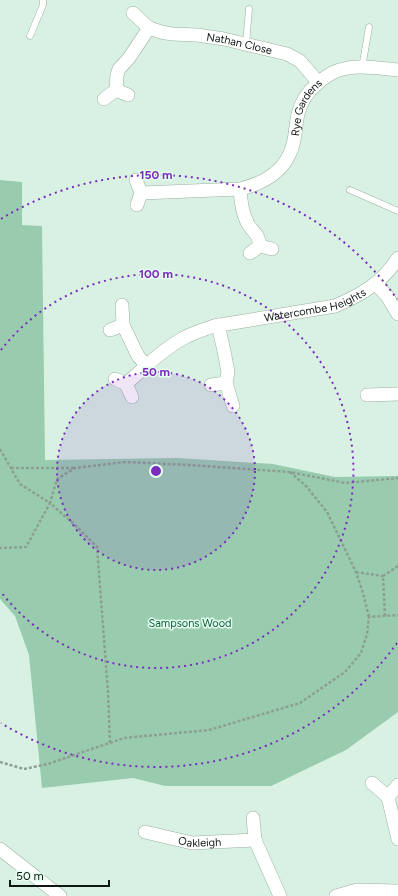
<svg xmlns="http://www.w3.org/2000/svg" width="398" height="896" viewBox="0 0 398 896" font-family="Figtree,sans-serif">
<style>
.green{fill:#99ccaf}
.lines{fill:none;stroke-linecap:round;stroke-linejoin:round}
.service-casing{stroke:#99b0a2;stroke-width:7}
.minor-casing{stroke:#99b0a2;stroke-width:14}
.path{stroke:#8c9f93;stroke-width:2.5;stroke-dasharray:3 2;stroke-linecap:butt}
.service{stroke:#fff;stroke-width:6}
.minor{stroke:#fff;stroke-width:13}
.ring{fill:none;stroke:#7b2cbf;stroke-width:2;stroke-dasharray:2 4}
.labels{text-anchor:middle;stroke-width:3;stroke-linejoin:round;paint-order:stroke}
.street-label{font-size:11px;fill:#0e1712;stroke:#e5feef}
.park-label{font-size:11px;fill:#0d603d;stroke:#e5feef}
.centre{fill:#7b2cbf;stroke:#e5feef;stroke-width:2}
.ring-label{font-size:12px;text-anchor:middle;font-weight:bold;fill:#7b2cbf;stroke:#e5feef;stroke-width:3;stroke-linejoin:round;paint-order:stroke}
</style>
<rect width="100%" height="100%" fill="#d8f1e2"/>
<!-- green -->
<path class="green" d="M0,180L22,182V225L42,226L45,460L177,458L273,464L335,477L398,476V712L346,750L271,786H165L133,778L42,788L29,655L15,616L0,599Z"/>
<g class="lines">
<defs>
<g id="service">
<path d="M30,36L43,5V0"/>
<path d="M246,44L249,9"/>
<path d="M362,68L369,27"/>
<path d="M350,190L398,211"/>
</g>
<g id="minor">
<path id="s1" d="M133,13L149,28L161,32L172,34L197,35L224,39L287,54L300,61L318,82"/>
<path d="M116,90L128,95"/>
<path d="M104,99L116,90L117,75L119,69L129,58L149,28"/>
<path id="s2" d="M136,180L141,193L240,189C261,184 281,174 290,153C296,141 295,127 298,114C301,102 307,92 317,84C321,80 327,76 332,73C351,63 377,68 398,70"/>
<path d="M240,189C241,201 242,213 248,224C254,234 258,232 260,246L250,253"/>
<path d="M137,205L141,193"/>
<path d="M260,246L272,249"/>
<path d="M376,284L387,296L398,314"/>
<path d="M122,305L123,325L138,356L146,365"/>
<path d="M218,325L224,351L228,372L226,383L233,406"/>
<path d="M110,330L123,325"/>
<path id="s3" d="M115,379L126,384C144,368 161,351 182,339C192,333 203,330 214,326L335,306C361,295 382,283 398,258"/>
<path d="M126,384L132,397"/>
<path d="M211,385L226,383"/>
<path d="M367,395L398,394"/>
<path d="M372,783L388,797"/>
<path d="M398,785L388,797L398,839"/>
<path d="M253,818L255,840"/>
<path id="s4" d="M145,832L192,843L255,840L280,896"/>
<path d="M0,849L60,896"/>
<path d="M336,896L357,890L398,891"/>
</g>
</defs>
<!-- service casing -->
<use href="#service" class="service-casing"/>
<!-- minor casing -->
<use href="#minor" class="minor-casing"/>
<!-- path -->
<g class="path">
<path d="M0,449L20,484L50,503L26,547L0,548"/>
<path d="M11,468H75"/>
<path d="M290,472L306,486L327,512L356,572L363,593L369,617"/>
<path d="M356,572L383,576"/>
<path d="M385,616L383,576L398,566"/>
<path d="M110,743L108,692L97,547L76,526L50,503L57,479L75,468L125,462L189,465L290,472L345,483L398,478"/>
<path d="M0,762L24,769L48,764L124,738L209,730L300,703L345,672L361,653L367,634L369,617L398,615"/>
</g>
<!-- service -->
<use href="#service" class="service"/>
<!-- minor -->
<use href="#minor" class="minor"/>
</g>
<!-- distance rings -->
<circle cx="156" cy="471" r="99" fill="#7b2cbf" fill-opacity=".12"/>
<g class="ring">
<circle cx="156" cy="471" r="99"/>
<path d="M1 350A197 197 0 1 1 1 592"/>
<path d="M397 643A296 296 0 0 1 1 723M1 219A296 296 0 0 1 397 299"/>
</g>
<g class="labels">
<!-- street labels -->
<g class="street-label">
<text dy="4" stroke="none"><textPath href="#s1" startOffset="114">Nathan Close</textPath></text>
<text dy="4" stroke="none"><textPath href="#s2" startOffset="226">Rye Gardens</textPath></text>
<text dy="4" stroke="none"><textPath href="#s3" startOffset="222">Watercombe Heights</textPath></text>
<text dy="4" stroke="none"><textPath href="#s4" startOffset="56">Oakleigh</textPath></text>
</g>
<!-- park labels -->
<g class="park-label">
<text x="190" y="627">Sampsons Wood</text>
</g>
</g>
<circle cx="156" cy="471" r="6" class="centre"/>
<g class="ring-label">
<text x="156" y="179">150 m</text>
<text x="156" y="278">100 m</text>
<text x="156" y="376">50 m</text>
</g>
<!-- scale -->
<path d="M10 880v6h99v-6" fill="none" stroke="#0e1712" stroke-width="2"/>
<text x="16" y="880" font-size="12" fill="#0e1712" stroke="#e5feef" stroke-width="3" paint-order="stroke">50 m</text>
</svg>
